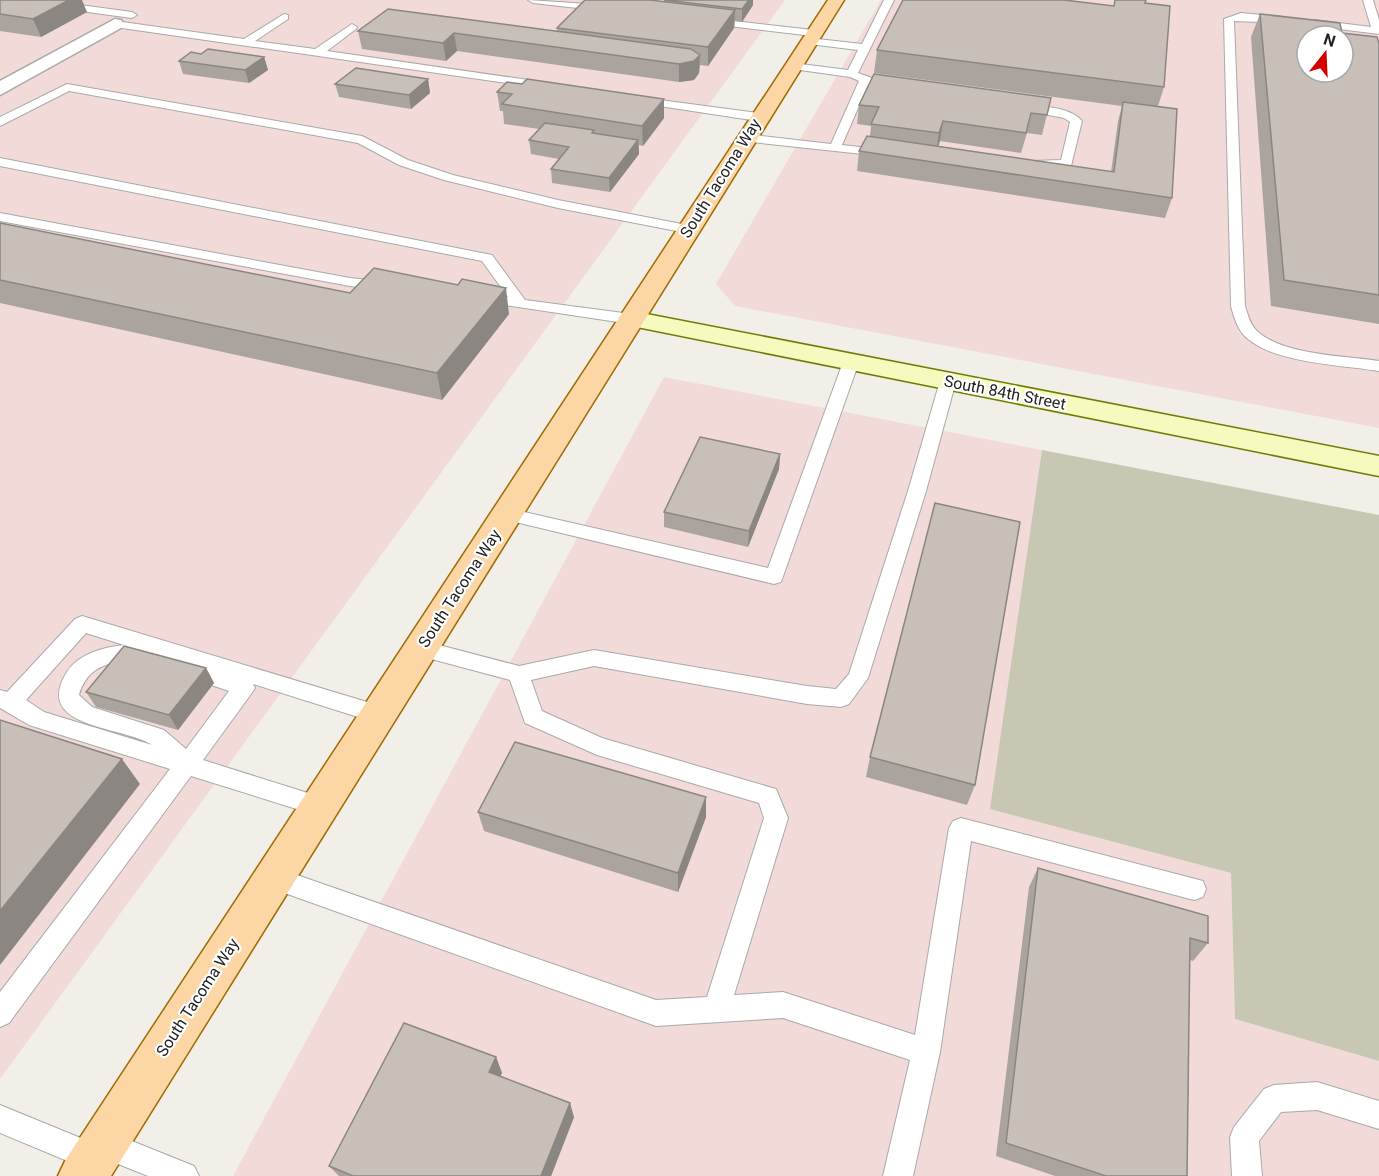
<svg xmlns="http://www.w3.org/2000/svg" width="1379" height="1176" viewBox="0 0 1379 1176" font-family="Roboto,sans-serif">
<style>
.commercial{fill:#f2dad9;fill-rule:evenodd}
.construction{fill:#c7c7b4}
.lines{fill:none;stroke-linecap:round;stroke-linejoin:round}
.service-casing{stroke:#a9a9a9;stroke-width:2}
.minor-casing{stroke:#a9a9a9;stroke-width:3}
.secondary-casing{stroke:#707d05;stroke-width:3}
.primary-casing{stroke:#a06b00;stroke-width:3}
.service{fill:#fff;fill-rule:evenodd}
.minor{fill:#fff;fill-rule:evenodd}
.secondary{fill:#f7fabf;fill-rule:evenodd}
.primary{fill:#fcd6a4;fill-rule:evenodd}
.wall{fill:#aba49e}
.shaded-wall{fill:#8b8681}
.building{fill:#c7bfb8;stroke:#8b8681;stroke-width:1.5;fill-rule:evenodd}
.labels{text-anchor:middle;stroke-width:4.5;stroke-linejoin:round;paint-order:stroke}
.street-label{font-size:16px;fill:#222;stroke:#fff}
</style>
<rect width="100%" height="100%" fill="#f2efe9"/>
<!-- commercial -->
<g class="commercial">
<path d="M0,0H785L0,1079Z"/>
<path d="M881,0H1379V428L735,306L716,284ZM1307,36H1343V72H1307Z"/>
<path d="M664,377L1042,450L991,809L1231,873L1235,1019L1379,1061V1176H233Z"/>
</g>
<!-- construction -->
<path class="construction" d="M1042,450L1379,515V1061L1235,1019L1231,873L990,809Z"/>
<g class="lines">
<defs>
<g id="service">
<path d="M16,0H43L132,12L137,15L132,18L21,3Z"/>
<path d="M528,0L604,5L609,8L604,11L533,3Z"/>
<path d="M884,0H894L858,73L900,88L894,91L868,85L842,145L887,150L891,151V157L742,141L740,138L746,134L831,144L859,81L850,77L793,69L788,66L793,63L848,70L858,50L809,44L804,41L809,38L862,44Z"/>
<path d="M1363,0H1373L1379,20V34L1315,26L1310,23L1315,20L1371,27Z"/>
<path d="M1241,13L1283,17L1288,20L1283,23L1234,21L1245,306C1248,315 1250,325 1257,331C1282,355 1346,356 1379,361V371C1343,365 1276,363 1248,339C1238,331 1234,318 1231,306L1224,19Z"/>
<path d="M284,14L288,15V19L255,41L315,49L352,24L357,27L356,29L327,51L549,83L555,86L549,89L115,27L110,24L115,21L244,39Z"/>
<path d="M708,18L813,30L818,33L813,36L704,23V19Z"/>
<path d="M67,84L362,136L408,160L453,175L558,200L687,225L694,229L687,233L558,208L444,180L399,165L358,143L69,91L0,126V117Z"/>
<path d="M637,97L758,113L764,117L758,121L633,102V98Z"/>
<path d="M1022,104C1041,107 1069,106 1082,121L1071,166L1028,168L1026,165L1032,161L1061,160L1070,122L1064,118L1018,109V105Z"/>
<path d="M0,158L492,255L525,300L631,314L639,319L631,324L478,301L476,298L478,295L508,297L482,261L0,166Z"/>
<path d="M0,213L350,278L385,282L392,286L385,290L350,286L0,221Z"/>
<path d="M851,357L859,362L781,582L774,584L507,520L501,519L498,514L501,509L507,508L768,568L843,362Z"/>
<path d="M948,376L956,381L926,491L868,678L849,704L841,707L807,704L594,666L531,680L542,711L602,738L776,789L788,818L734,995L783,992L915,1035L949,828L953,821L961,818L1203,881L1206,889L1203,897L1194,900L971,841L940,1052L913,1176H883L910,1060L783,1018L656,1026L265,886L262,878L265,870L274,867L656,1000L707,997L764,818L759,803L597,755L525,723L510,680L420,656L413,654L410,648L413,642L420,640L519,666L594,650L807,686L836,689L849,674L908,491L940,381Z"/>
<path d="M82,616L377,705L385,708L388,714L385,720L377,723L253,684L255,688L251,694L203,760L327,799L331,806L327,813L319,816L191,776L9,1023L0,1027V992L170,769L29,725L0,708V690L7,692L75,619ZM86,633L124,645C104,647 78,654 67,672C31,729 125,726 152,745L44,712L26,700ZM154,654L180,662L176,668L179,674L229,691L186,749L164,730L92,707L79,695C85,672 103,662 127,661C136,660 143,662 151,660Z"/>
<path d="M1317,1082L1379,1101V1129L1317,1110L1281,1112L1259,1141L1262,1176H1232L1230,1137L1234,1127L1264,1089L1274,1085Z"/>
<path d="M0,1105L88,1141L92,1133L102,1129L194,1166L199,1176H148L108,1160L104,1168L94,1172L0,1133Z"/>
</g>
<path id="minor" d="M115,19L121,20L124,24L121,28L0,95V81Z"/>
<path id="secondary" d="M631,311L1379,456V476L622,324L618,319L622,314Z"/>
<path id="primary" d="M828,0H844L111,1176H58L66,1159Z"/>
</defs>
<!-- service casing -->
<use href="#service" class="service-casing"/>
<!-- minor casing -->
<use href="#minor" class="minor-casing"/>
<!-- secondary casing -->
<use href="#secondary" class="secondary-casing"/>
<!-- primary casing -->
<use href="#primary" class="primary-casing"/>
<!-- service -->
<use href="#service" class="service"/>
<!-- minor -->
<use href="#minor" class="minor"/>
<!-- secondary -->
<use href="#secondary" class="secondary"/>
<!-- primary -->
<use href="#primary" class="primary"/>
</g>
<!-- wall -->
<g class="wall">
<path d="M0,0L87,12L41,37L0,31Z"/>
<path d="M664,0L753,5L742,22L735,21L734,28L708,66L700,65L699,73L694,80L679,82L457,51L446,61L362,49L358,31H557V28L664,2Z"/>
<path d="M1115,0L1145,3L1164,87L1158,106L1172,198L1165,218L857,171L859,151L870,136L871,126L857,124L859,105L1051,98L1042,135L1027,133L1021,153L940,141L938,146L1111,172L1118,121L1122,106L874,73L877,50L1114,6Z"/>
<path d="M1260,14L1342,33L1379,44V324L1271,306L1251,37Z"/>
<path d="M201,54L264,57L268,70L249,83L183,74L179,61Z"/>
<path d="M428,79L430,93L411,109L339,97L335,84Z"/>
<path d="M497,92L664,118L643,146L639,145V154L610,192L552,183L551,169L559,159L531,154L529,140L539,129L504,124L503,111H500Z"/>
<path d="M0,223L350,293L509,314L442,400L0,303Z"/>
<path d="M780,454L779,469L748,547L664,527V512Z"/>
<path d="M206,668L214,683L178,730L96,707L86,692Z"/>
<path d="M870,757L975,785L967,805L866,777Z"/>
<path d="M478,812L706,817L678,892L484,831Z"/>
<path d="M1038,868L1208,943L1193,961L1190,960L1187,1176H1055L996,1156L1029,887Z"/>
<path d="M496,1057L502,1073L500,1076L574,1117L551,1176H339L329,1166Z"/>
</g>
<!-- shaded-wall -->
<g class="shaded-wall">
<path d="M69,0H82L87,12L41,37L33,19Z"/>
<path d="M749,0H753V5L742,22V9Z"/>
<path d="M735,10L734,28L708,66V47Z"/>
<path d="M454,33L457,51L446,61L443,43Z"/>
<path d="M700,55L699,73L694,80L679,82V64Z"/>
<path d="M264,57L268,70L249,83L245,70Z"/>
<path d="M428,79L430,93L411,109L409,95Z"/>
<path d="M664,99V118L643,146L642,126Z"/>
<path d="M943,121L940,141L936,153L939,133Z"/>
<path d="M638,140L639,154L610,192L609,178Z"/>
<path d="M506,288L509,314L442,400L437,373Z"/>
<path d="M780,454L779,469L748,547L749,531Z"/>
<path d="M206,668L214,683L178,730L169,715Z"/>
<path d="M122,759L140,784L0,965V911Z"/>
<path d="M706,797V817L678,892V873Z"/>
<path d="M496,1057L502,1073L495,1087L489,1072Z"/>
<path d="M570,1103L574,1117L551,1176H541Z"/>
</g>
<!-- building -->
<g class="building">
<path d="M0,0H69L33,19L0,14Z"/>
<path d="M585,0H650L735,10L708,47L557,28Z"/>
<path d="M664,0H749L742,9Z"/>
<path d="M903,0H1064L1114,6L1115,0H1146L1145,3L1170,6L1164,87L877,50Z"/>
<path d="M388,9L691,49L700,55L694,61L679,64L454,33L443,43L358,31Z"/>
<path d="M1260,14L1340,23L1342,33L1377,37L1379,44V295L1284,280ZM1307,36H1343V72H1307Z"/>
<path d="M208,49L264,57L245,70L179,61L191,52L201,54Z"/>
<path d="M356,68L428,79L409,95L335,84Z"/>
<path d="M874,74L1051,98L1047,115L1031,113L1026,133L943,121L939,133L871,124L879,107L859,105Z"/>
<path d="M527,79L664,99L642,126L502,104L512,94L497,92L507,82L522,84Z"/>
<path d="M1123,102L1177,109L1172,198L859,151L867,136L1114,172Z"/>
<path d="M545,123L594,130L592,133L638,140L609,178L551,169L569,147L529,140Z"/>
<path d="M0,223L350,293L374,268L458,285L462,279L506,288L437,373L0,280Z"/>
<path d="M700,437L780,454L749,531L664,512Z"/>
<path d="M935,503L1020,522L975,785L870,757Z"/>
<path d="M124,646L206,668L169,715L86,692Z"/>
<path d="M0,720L122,759L0,911Z"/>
<path d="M515,742L706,797L678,873L478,812Z"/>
<path d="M1038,868L1208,916V943L1190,938L1187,1176H1106L1006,1143Z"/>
<path d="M404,1023L496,1057L489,1072L570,1103L541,1176H353L329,1166Z"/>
</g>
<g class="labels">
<!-- street labels -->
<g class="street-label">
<text transform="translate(720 178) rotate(-58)" y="6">South Tacoma Way</text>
<text transform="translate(1005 392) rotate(11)" y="6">South 84th Street</text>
<text transform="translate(459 588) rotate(-57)" y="6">South Tacoma Way</text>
<text transform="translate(197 997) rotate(-57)" y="6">South Tacoma Way</text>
</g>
</g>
<!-- north arrow -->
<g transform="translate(1325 54) rotate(18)"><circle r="28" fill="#ffffff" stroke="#a7a7a7" stroke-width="1.5"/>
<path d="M0-4.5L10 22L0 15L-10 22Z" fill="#d40000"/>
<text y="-9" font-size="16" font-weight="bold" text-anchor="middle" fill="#222222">N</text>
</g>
</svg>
